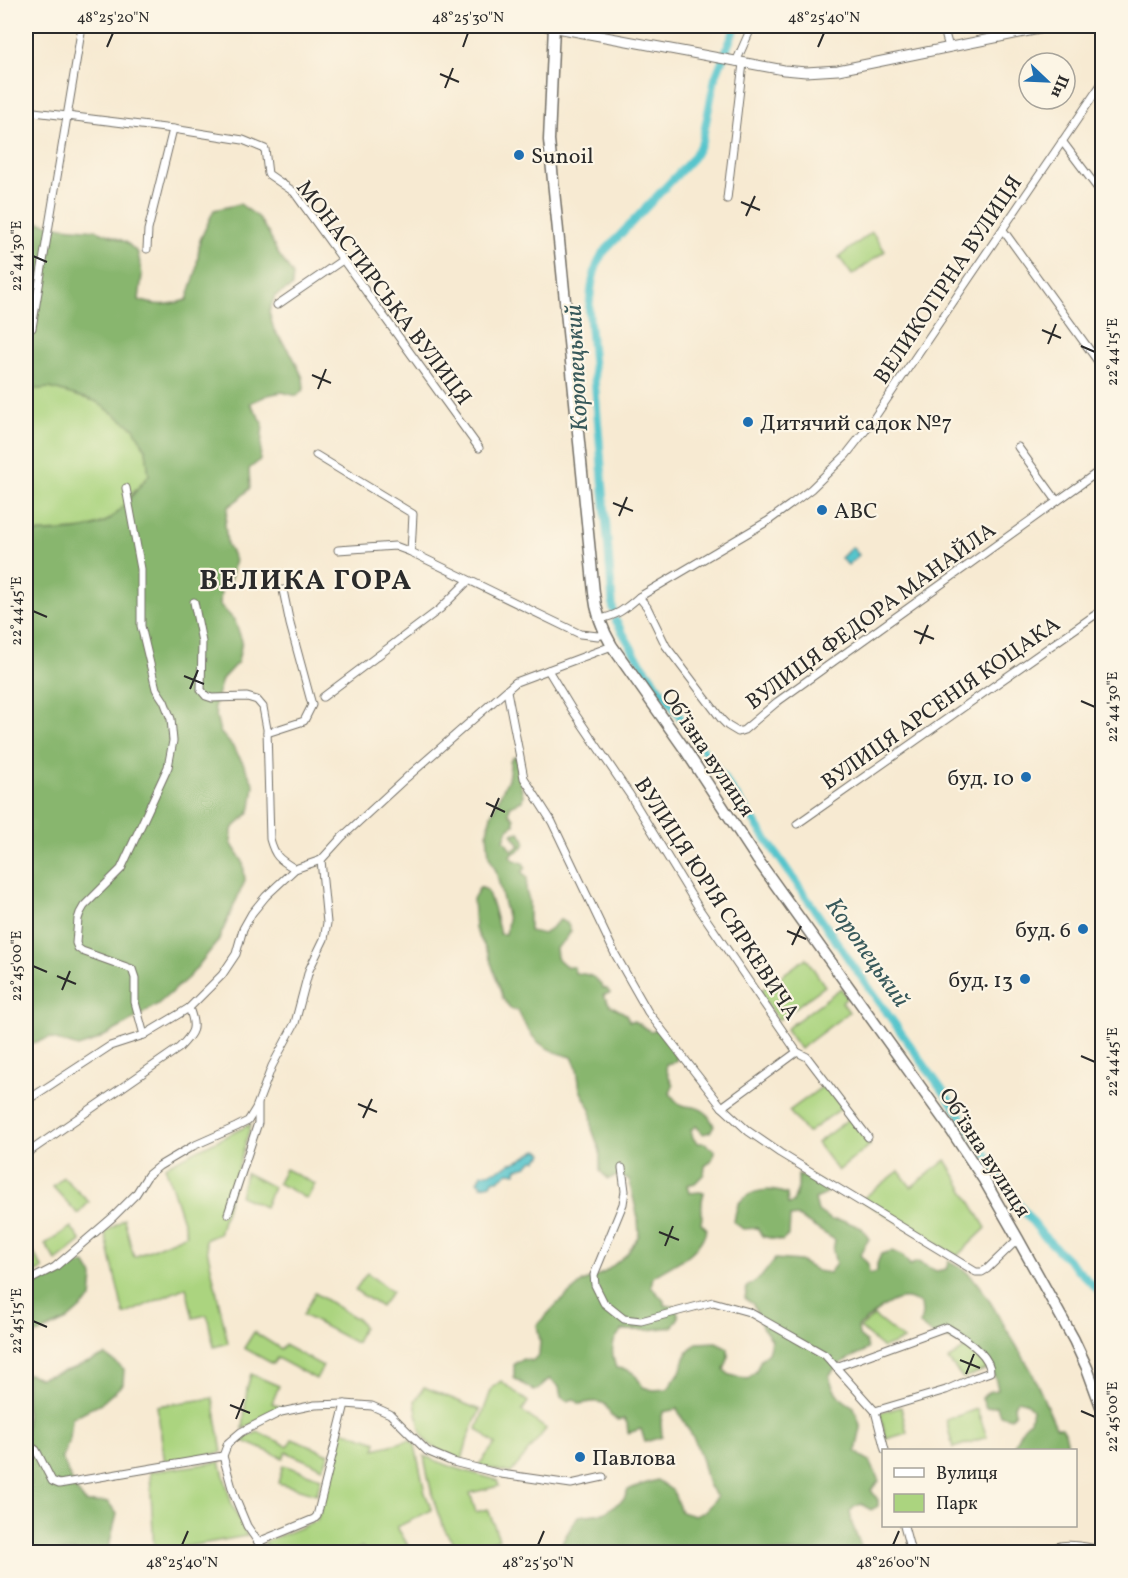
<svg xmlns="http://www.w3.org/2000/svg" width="1128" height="1578" viewBox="0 0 1128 1578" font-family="Vollkorn,serif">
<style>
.green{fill:#abd47f;stroke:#6b8055;stroke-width:1.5}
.forest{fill:#88b66e;stroke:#5a704c;stroke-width:1.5}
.water{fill:#57c5cc;stroke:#41787c;stroke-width:1.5}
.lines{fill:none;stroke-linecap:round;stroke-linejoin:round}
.canal{stroke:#57c5cc;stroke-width:8}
.street-casing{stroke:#726e65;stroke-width:9}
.secondary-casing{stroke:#726e65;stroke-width:11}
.primary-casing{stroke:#726e65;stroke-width:13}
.street{stroke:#fff;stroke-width:7}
.secondary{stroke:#fff;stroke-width:9}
.primary{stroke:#fff;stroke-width:10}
.ticks{fill:none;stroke:#2b2b2b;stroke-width:2}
.poi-dot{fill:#1f6fb2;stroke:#fcf5e5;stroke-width:2}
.labels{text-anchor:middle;stroke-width:4.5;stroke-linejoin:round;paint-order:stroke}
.poi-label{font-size:22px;fill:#2b2b2b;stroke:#fcf5e5;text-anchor:start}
.street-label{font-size:22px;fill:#2b2b2b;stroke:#fcf5e5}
.water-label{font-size:24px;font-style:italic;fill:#38595b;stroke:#fcf5e5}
.district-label{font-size:28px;font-weight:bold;letter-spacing:1.5px;fill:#2b2b2b;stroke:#fcf5e5}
.neatline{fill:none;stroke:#2b2b2b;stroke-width:2}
.ticks-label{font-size:15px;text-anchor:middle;fill:#2b2b2b}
</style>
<rect width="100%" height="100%" fill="#fcf5e5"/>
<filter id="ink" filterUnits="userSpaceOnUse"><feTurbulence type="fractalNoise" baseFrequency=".0167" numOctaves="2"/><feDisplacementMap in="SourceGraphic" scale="12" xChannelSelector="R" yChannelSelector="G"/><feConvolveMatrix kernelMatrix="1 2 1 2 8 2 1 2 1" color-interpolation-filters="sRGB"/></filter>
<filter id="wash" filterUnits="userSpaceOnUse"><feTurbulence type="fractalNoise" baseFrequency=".008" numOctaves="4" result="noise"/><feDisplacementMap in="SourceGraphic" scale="24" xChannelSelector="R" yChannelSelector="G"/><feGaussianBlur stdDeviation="1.35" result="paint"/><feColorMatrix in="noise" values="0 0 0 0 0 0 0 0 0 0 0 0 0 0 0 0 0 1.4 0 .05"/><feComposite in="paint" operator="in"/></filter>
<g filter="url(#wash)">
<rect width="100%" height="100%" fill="#f7ead2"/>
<!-- green -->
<g class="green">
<path d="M872,232L885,251L852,275L839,257Z"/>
<path d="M50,388L95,401L134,428L146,450L149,475L126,501L129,516L109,520L85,529L32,533L26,536V390Z"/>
<path d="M806,958L825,986L778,1020L759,992Z"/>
<path d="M841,988L847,998L842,1002L849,1012L800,1049L786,1029Z"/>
<path d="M826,1084L843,1107L807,1133L789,1111Z"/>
<path d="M850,1118L870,1145L838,1171L817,1143Z"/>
<path d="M251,1124L219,1234L205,1240L228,1343L214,1347L207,1315L193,1318L186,1287L124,1315L105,1233L124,1219L134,1257L187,1234L165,1166Z"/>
<path d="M946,1160L986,1228L957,1256L861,1200L899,1171L911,1187Z"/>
<path d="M285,1169L315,1184L307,1199L278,1183Z"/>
<path d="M246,1173L273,1187L265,1207L240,1196Z"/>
<path d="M63,1177L89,1202L78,1214L53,1187Z"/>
<path d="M71,1227L81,1241L56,1261L45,1244Z"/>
<path d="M33,1252L43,1269L26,1277V1257Z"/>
<path d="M367,1273L392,1292L381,1307L355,1290Z"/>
<path d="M315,1293L360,1321L363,1327L356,1343L303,1315Z"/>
<path d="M874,1316L904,1340L883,1348L860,1328Z"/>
<path d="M254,1332L281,1349L284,1345L323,1366L316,1379L277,1358L273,1364L244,1348Z"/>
<path d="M968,1346L980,1355L987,1369L963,1378L948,1360Z"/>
<path d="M251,1374L279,1386L272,1403L283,1408L243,1429L247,1388Z"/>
<path d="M501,1381L528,1402L522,1411L546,1429L511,1473L478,1466L495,1444L477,1429L492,1388Z"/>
<path d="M424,1387L480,1410L468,1438L462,1460C421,1444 422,1443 415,1401Z"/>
<path d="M213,1398L222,1452L165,1464L157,1406Z"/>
<path d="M901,1407L907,1433L886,1439L880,1413Z"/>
<path d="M977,1409L987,1437L953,1448L946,1420Z"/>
<path d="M342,1430L377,1442L375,1449L410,1440L415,1445L425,1493L432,1510L397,1527L412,1552H366L362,1547L352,1552H272L264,1542L317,1521Z"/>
<path d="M258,1432L288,1446L292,1439L329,1454L323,1468L286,1452L283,1458L241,1440Z"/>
<path d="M424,1456L455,1468L497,1480L499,1486L470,1493L476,1512L488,1509L499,1539L464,1551C439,1541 428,1479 424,1456Z"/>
<path d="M220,1462L232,1505L247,1536L154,1552L150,1472Z"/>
<path d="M283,1465L321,1478L317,1494L278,1483Z"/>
<path d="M504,1542L511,1552H477Z"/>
</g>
<!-- forest -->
<g class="forest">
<path d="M240,204L258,217L269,234L277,252L293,275L292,287L275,296L269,312L274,330L293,357L303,378L304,389L297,396L282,392L268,395L250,403L263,423L260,460L249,469L250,488L240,498L228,507L225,524L227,544L235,560L231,578L221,588L220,605L235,621L242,641L238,662L222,679L214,707L220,732L233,747L243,763L254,785L251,808L247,815L232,829L231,843L243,862L245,881L218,941L190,976L158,1004L121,1027L93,1042L78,1047L50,1038L26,1045V536L32,533C56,531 84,533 107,521C120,513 139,487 149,475L146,450L134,428L95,401L50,388L26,390V217L38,222L63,227L97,230L126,242L138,253L142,275L139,300C158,307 168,305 187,300L196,272L200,240L214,210Z"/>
<path d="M517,756L518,773L523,795L522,801L510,806L509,813L514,818V825L508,829L504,840L512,851L520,845L512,834L519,832C532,844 521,850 510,855L512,859L523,863L526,868L522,872L527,878L526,891L529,900V931L544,934L560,920L567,923L571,931L566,939L556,948L557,958L567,967H574L575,973C589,974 596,976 603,988L607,989L610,993L603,995L610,1005L626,1014L629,1021H634L650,1031L656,1030C666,1038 671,1047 677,1059L674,1062L666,1064V1069L673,1086L670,1093C683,1115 690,1100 705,1112C709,1115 711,1121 714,1125L710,1132L703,1134L696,1126L691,1130L693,1138L697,1143H705L714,1150C714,1158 712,1162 705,1166L704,1174L695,1183L687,1185L689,1193L700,1192L704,1193C699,1206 704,1210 701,1223L707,1229C697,1257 675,1262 653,1277L651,1286L664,1301V1305L676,1307L679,1317L672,1327L648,1330H623C610,1340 611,1353 616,1368C632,1369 635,1373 643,1387L653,1390L668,1389L680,1372L687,1353L697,1343L716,1342L728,1348V1359L724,1370L730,1375L748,1379L756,1371L761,1359L768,1353L772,1340L762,1327L753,1304L745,1299L747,1287L761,1277L775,1259L800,1261L817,1271L829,1273L836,1264L833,1251L835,1240L797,1216L790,1217L789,1235L782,1241L762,1236L757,1228L743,1229L734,1222C735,1216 736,1208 739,1203C751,1188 772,1188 787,1194L788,1204L793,1203L798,1188V1175L820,1182L828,1188L825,1195L815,1199L818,1211L831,1220L845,1221L862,1228L869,1239L863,1248L860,1255L868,1264L869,1274L877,1272V1264L881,1254L892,1251L903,1256L910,1265L918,1262L936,1271L946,1269L949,1261L961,1267L973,1278L986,1295L1031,1370L1056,1427H1062L1065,1432L1069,1450H1015L1014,1447C1018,1436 1021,1428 1030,1421L1032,1409L1025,1402L1018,1400L1014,1405L1015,1413L1011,1418L1000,1415L997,1406L986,1408L982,1398L988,1392L998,1390C997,1385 997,1381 994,1376C984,1359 956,1336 936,1337L920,1325L922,1313L921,1304C916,1302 912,1300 907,1299C891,1296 869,1318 858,1327L859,1336L866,1342L868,1349C851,1359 841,1359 829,1376C833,1392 840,1399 854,1407L861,1428L856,1451L861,1456L870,1461L879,1481L871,1490L878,1500V1506L871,1510L861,1504L854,1507L850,1512L852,1524L862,1548L877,1552H556L578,1516L604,1513L624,1499L628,1490L637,1486L657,1480L673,1491L681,1512L694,1516L704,1512L717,1497L708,1485L702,1461L695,1441L677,1409L663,1412L661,1422L662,1437L645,1442L641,1429L628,1433L627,1423L624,1419L618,1420L611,1416L605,1404C596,1400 590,1402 580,1404L574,1399L567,1401L561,1397L559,1387L550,1379C543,1382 541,1389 534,1391L514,1378V1364L523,1359L532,1361L539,1355L540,1341L537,1325L558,1303L583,1282L605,1272L627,1254L639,1235L638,1218L629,1179L618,1176L608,1179L600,1171V1151L592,1129L591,1110L580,1090L577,1068L572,1057C541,1050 530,1039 518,1010L511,1009L503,999L488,953L475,929L473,899L480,887L487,890L493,907L500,934H506L508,920L496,871L489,856L487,832L491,815L508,779L510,766V762L512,758Z"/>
<path d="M85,1263L93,1276L91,1299L67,1320L30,1337L26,1343V1289L64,1269Z"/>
<path d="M105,1355L124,1369L123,1384L103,1402L72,1418L70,1438L62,1458L76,1490L86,1503L108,1502L117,1514L109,1546L106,1552H26V1373L40,1378L74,1368Z"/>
</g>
<!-- water -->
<g class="water">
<path d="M852,547L859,555L848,565L841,558Z"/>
<path d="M538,1150L543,1153L542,1156L539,1157L537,1160H533L527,1166L516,1169V1173L509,1172L498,1180H493L491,1184L481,1186V1184L477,1181L482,1174C490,1173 504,1169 510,1163C521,1163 528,1153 538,1150Z"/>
</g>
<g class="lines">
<!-- canal -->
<g class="canal">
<path d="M613,609L589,310C591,290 592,272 602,254L693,158L702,142L715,78L736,26"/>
<path d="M616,621L635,654L745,808L852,964L958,1112L1020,1206L1042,1234L1102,1294"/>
</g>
</g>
</g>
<g filter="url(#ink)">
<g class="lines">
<defs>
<g id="street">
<path d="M946,26V37L949,47"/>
<path d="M736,62L752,26"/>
<path d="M26,111L173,129L243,140L265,149L268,174L294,192L479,448"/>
<path d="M1062,141L1102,194"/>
<path d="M727,199L743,63"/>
<path d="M1003,230L1102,367"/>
<path d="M147,249L148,230L173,129"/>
<path d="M277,305L344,259"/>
<path d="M32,328L82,26"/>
<path d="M1018,447L1057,501"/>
<path d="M316,455L413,514L411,552"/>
<path d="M126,488L141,569V626L156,689L164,701L171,719L173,741L168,767L121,869L84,906L80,913L78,919L76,943L78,948L82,951L132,969L135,978V1002L144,1035"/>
<path d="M338,550L395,546L411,552L580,634L598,636L605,634"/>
<path d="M639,597L647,607L666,646L722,720L728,726L738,732L744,730L777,702L1102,469"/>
<path d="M194,602L202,642L201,690L206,696L212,698L247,697L257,700L263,707L267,729L270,839C275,857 279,859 295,869"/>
<path d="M599,619C617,616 625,609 639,597L768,521L790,505L811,489L846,455L868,427L1102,83"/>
<path d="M548,670L571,708L630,795L700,910L797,1052L807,1057L868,1137"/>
<path d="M507,691L524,778L552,822L615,954L648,1012L722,1107L748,1131L780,1153L976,1272H982L987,1269L1018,1239"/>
<path d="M323,697L440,609L468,581"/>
<path d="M267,733L304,721L312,705L290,624L283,590"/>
<path d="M797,824L1102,610"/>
<path d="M26,1101L110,1046L144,1035L189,1008L222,975L236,954L243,929L252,913L266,896L295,869L321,860"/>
<path d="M722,1107L797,1052"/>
<path d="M26,1154L179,1048C194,1033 197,1028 189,1008"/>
<path d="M622,1168L625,1191L623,1204L594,1275L595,1285L604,1303L624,1319L641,1321L713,1302L749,1312L825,1355L875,1411L885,1450"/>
<path d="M228,1214L258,1123V1104"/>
<path d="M26,1282L55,1267L113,1217L136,1194L148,1175L159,1166L193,1146L236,1127L248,1121L256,1108L272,1066L295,1023L309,970L324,939L327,923L321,860L342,837L406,778L516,682L612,646"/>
<path d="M836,1367L946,1327C960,1335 991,1354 990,1372L973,1378L946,1390L875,1411"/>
<path d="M26,1443L36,1450L52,1481L59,1484L223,1456"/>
<path d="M904,1526L911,1552"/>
<path d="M258,1542L314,1519L317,1516L345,1404"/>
<path d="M265,1552L247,1526L234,1495L223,1456L228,1443L241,1432L281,1412L315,1405L345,1404L372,1406L390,1414L427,1451L453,1462L501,1474L571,1484L603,1477"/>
<path d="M1046,1552C1062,1540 1084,1547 1102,1550"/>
</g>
<g id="secondary">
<path d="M546,26L784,70L806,72L838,70L1054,26"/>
<path d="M1101,26H1102"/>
</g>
<path id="primary" d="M554,26L549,140L594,593C596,613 602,629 612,646L684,748L757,859L947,1124L984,1180L1018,1239L1074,1340L1087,1368L1102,1409"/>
</defs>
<!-- street casing -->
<use href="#street" class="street-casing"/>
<!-- secondary casing -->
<use href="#secondary" class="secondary-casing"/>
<!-- primary casing -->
<use href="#primary" class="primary-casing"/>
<!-- street -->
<use href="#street" class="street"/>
<!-- secondary -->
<use href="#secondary" class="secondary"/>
<!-- primary -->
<use href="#primary" class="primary"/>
</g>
</g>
<!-- ticks -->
<path class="ticks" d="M107,47L113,33M463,47L468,33M818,47L824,33M440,74L459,82M445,88L453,68M741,202L760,210M746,216L755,196M33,256L47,262M1042,330L1061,338M1048,344L1056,324M1081,346L1095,352M312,375L331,383M318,389L326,369M613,503L633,511M619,516L627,497M33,611L47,617M914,631L934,639M920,644L928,625M184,676L204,684M190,689L198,670M1081,701L1095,707M486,803L505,812M491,817L499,798M787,931L806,939M792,945L801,926M33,966L47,972M57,976L76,984M62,990L70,971M1081,1056L1095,1062M358,1104L377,1112M363,1118L372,1099M659,1232L679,1240M665,1246L673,1226M33,1321L47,1327M960,1360L980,1368M966,1374L974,1354M230,1405L250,1413M1081,1411L1095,1417M236,1419L244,1399M182,1545L188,1531M538,1545L544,1531M893,1545L899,1531"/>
<!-- markers -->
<g class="poi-dot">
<circle cx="519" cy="155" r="6"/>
<circle cx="748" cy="422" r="6"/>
<circle cx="822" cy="510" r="6"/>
<circle cx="1026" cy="777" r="6"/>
<circle cx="1083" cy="929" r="6"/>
<circle cx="1025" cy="979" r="6"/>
<circle cx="580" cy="1457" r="6"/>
</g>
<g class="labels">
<!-- poi labels -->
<g class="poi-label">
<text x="531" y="163">Sunoil</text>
<text x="760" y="430">Дитячий садок №7</text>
<text x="834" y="518">АВС</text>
<text x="1014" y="785" text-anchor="end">буд. 10</text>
<text x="1071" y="937" text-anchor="end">буд. 6</text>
<text x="1013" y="987" text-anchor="end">буд. 13</text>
<text x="592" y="1465">Павлова</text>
</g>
<!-- street labels -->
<g class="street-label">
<text transform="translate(947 279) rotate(-56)" y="8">ВЕЛИКОГІРНА ВУЛИЦЯ</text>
<text transform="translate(385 292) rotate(53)" y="8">МОНАСТИРСЬКА ВУЛИЦЯ</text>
<text transform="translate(870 615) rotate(-36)" y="8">ВУЛИЦЯ ФЕДОРА МАНАЙЛА</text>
<text transform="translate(940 702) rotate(-35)" y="8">ВУЛИЦЯ АРСЕНІЯ КОЦАКА</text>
<text transform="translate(709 752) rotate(56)" y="8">Обʼїзна вулиця</text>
<text transform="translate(718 898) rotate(57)" y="8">ВУЛИЦЯ ЮРІЯ СЯРКЕВИЧА</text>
<text transform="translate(986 1152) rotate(57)" y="8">Обʼїзна вулиця</text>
</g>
<!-- water labels -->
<g class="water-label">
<text transform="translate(576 368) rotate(-93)" y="8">Коропецький</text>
<text transform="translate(868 952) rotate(55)" y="8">Коропецький</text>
</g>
<!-- district labels -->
<g class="district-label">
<text x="306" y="589">ВЕЛИКА ГОРА</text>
</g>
</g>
<!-- margin -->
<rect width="1128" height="1578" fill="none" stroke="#fcf5e5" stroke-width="66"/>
<!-- legend -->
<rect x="882" y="1449" width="195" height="78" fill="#fcf5e5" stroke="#a8a49b" stroke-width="1.5"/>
<rect x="894" y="1468" width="30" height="9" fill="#ffffff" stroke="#a8a49b" stroke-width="1.5"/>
<text x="936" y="1479" font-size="18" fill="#2b2b2b">Вулиця</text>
<rect x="894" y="1494" width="30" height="18" fill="#abd47f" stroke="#a8a49b" stroke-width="1.5"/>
<text x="936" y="1509" font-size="18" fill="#2b2b2b">Парк</text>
<!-- north arrow -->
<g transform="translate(1047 81) rotate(113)"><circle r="28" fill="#fcf5e5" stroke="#a8a49b" stroke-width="1.5"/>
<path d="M0-4.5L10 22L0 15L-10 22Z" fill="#1f6fb2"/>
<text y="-9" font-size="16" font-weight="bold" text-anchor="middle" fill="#2b2b2b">Пн</text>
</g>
<rect x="33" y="33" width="1062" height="1512" class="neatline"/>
<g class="ticks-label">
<text x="113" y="22">48°25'20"N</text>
<text x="468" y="22">48°25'30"N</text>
<text x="824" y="22">48°25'40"N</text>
<text transform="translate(16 256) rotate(-90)" y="5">22°44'30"E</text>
<text transform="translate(1112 352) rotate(-90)" y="5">22°44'15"E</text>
<text transform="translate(16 611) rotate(-90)" y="5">22°44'45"E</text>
<text transform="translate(1112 707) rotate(-90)" y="5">22°44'30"E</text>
<text transform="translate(16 966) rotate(-90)" y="5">22°45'00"E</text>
<text transform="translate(1112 1062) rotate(-90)" y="5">22°44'45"E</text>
<text transform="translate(16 1321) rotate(-90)" y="5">22°45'15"E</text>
<text transform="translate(1112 1417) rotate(-90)" y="5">22°45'00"E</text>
<text x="182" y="1567">48°25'40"N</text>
<text x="538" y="1567">48°25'50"N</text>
<text x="893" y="1567">48°26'00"N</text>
</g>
</svg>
